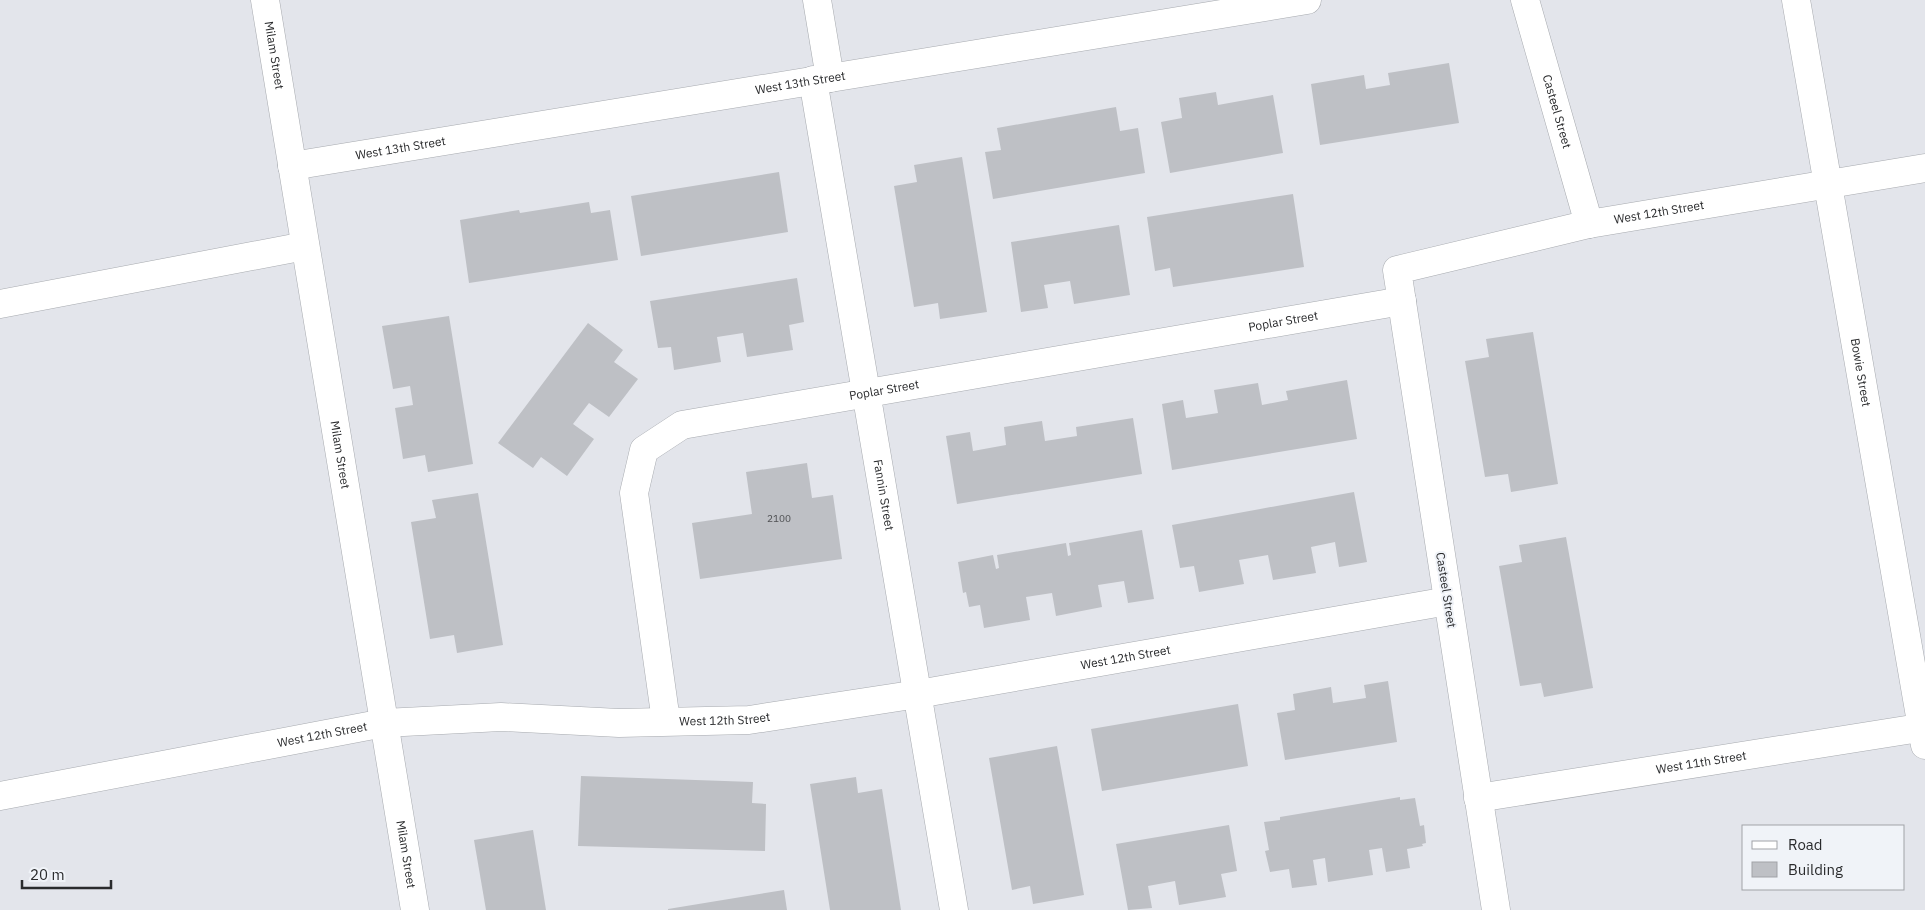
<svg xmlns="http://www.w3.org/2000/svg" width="1925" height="910" viewBox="0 0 1925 910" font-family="'IBM Plex Sans',sans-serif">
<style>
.building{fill:#bec0c5}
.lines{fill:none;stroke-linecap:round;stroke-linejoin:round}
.minor-casing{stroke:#a7aaaf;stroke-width:29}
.minor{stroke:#fff;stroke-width:28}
.labels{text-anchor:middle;stroke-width:4;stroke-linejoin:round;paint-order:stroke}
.number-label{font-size:10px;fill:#4f5053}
.street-label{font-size:12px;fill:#2a2b2d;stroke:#f0f3f8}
</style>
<rect width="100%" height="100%" fill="#e3e5eb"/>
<!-- building -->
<g class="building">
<path d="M1449,63L1459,123L1320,145L1311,84L1364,75L1366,89L1390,85L1388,73Z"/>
<path d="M1216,92L1218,105L1273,95L1283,153L1170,173L1161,122L1182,118L1179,98Z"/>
<path d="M1116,107L1120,131L1138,128L1145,173L993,199L985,152L1001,150L997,128Z"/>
<path d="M962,157L987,312L940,319L938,303L914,307L894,186L917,182L914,165Z"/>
<path d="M779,172L788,232L641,256L631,196Z"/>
<path d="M1293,194L1304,267L1173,287L1170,268L1155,271L1147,217Z"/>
<path d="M589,202L591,213L610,210L618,260L469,283L460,220L519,210L520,213Z"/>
<path d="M1119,225L1130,295L1074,304L1070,281L1044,285L1048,308L1021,312L1011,242Z"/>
<path d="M797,278L804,322L789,325L793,350L747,357L743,333L717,337L721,362L674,370L671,347L658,348L650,301Z"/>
<path d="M449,316L473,464L428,472L425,455L403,459L395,408L413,405L410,386L393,389L382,326Z"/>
<path d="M588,323L623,350L614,362L638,379L609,417L589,403L573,424L594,439L567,476L541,457L533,468L498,443Z"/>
<path d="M1533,332L1558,484L1511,492L1508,474L1485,477L1465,361L1489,357L1486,339Z"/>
<path d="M1347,380L1357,439L1172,470L1162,404L1183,400L1186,418L1218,413L1214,390L1258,383L1262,405L1288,400L1286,391Z"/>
<path d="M1133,418L1142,474L957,504L946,436L970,432L973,451L1006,445L1004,427L1042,421L1045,441L1077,436L1076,427Z"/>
<path d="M807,463L812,498L833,495L842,559L700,579L692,523L752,514L746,472Z"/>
<path d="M1354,492L1367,562L1339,567L1335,542L1311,547L1316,573L1273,580L1268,555L1239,560L1244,584L1199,592L1194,566L1180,568L1172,525Z"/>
<path d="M478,493L503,645L457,653L454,635L430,639L411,522L436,518L432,500Z"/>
<path d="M1142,530L1154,599L1128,603L1124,581L1098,585L1102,607L1056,616L1052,593L1026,597L1030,620L984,628L980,605L969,607L966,592L963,593L958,562L993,555L996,569L999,568L997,555L1066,543L1068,556L1071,555L1069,543Z"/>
<path d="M1566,537L1593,688L1544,697L1541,683L1520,686L1499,566L1522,562L1519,545Z"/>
<path d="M1388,681L1397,742L1285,760L1277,713L1295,710L1293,694L1331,687L1333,703L1366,698L1364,685Z"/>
<path d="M1238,704L1248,766L1102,791L1091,729Z"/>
<path d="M1057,746L1084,895L1033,904L1030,886L1012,890L989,758Z"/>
<path d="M581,776L753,782L752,803L766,804L765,851L578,846Z"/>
<path d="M856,777L858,793L882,789L901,910H830L810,784Z"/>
<path d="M1400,797V800L1415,798L1420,826L1424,825L1426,843L1422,844L1423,846L1407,849L1410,868L1386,872L1382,848L1369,850L1373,875L1328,882L1325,858L1313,860L1317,885L1292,888L1289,869L1270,872L1265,851L1269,850L1264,822L1280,820V817Z"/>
<path d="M1229,825L1237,871L1221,874L1226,897L1179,905L1175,881L1148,886L1152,908L1128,910L1116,844Z"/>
<path d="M533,830L546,910H486L474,840Z"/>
<path d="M784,890L787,910H668V909Z"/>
</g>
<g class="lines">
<defs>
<g id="minor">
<path id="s1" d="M265,0L415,910"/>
<path d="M817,0L830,78"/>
<path id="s2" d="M1525,0L1589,224"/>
<path id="s3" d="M1796,0L1925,745"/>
<path id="s4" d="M813,80L954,910"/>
<path id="s5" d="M292,166L1307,0"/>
<path d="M0,304L305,246"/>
<path id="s6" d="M666,721L634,493L644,450L682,425L1402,301"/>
<path id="s7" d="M0,796L384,723L501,717L619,723L749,720L918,694L1448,601"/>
<path id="s8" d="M1478,798L1925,727"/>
<path id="s9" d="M1496,910L1397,270L1589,224L1925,168"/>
</g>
</defs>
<!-- minor casing -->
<use href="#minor" class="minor-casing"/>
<!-- minor -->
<use href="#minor" class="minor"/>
</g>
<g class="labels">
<!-- number labels -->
<g class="number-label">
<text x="779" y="522">2100</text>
</g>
<!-- street labels -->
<g class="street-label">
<text dy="4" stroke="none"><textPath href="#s1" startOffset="56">Milam Street</textPath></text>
<text dy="4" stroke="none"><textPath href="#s5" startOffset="515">West 13th Street</textPath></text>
<text dy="4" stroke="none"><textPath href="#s2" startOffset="116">Casteel Street</textPath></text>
<text dy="4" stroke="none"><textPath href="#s5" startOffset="110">West 13th Street</textPath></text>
<text dy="4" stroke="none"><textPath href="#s9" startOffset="916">West 12th Street</textPath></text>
<text dy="4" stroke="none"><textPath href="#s6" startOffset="930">Poplar Street</textPath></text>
<text dy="4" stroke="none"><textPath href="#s3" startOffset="378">Bowie Street</textPath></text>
<text dy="4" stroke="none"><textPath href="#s6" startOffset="525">Poplar Street</textPath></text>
<text dy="4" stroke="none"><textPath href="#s1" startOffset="461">Milam Street</textPath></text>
<text dy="4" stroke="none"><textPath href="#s4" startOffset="421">Fannin Street</textPath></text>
<text transform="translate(1446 590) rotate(81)" y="4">Casteel Street</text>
<text dy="4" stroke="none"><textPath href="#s7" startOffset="1138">West 12th Street</textPath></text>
<text dy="4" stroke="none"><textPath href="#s7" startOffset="732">West 12th Street</textPath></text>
<text dy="4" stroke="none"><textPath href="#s7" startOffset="328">West 12th Street</textPath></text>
<text dy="4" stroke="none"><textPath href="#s8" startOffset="226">West 11th Street</textPath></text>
<text dy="4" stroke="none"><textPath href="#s1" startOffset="866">Milam Street</textPath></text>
</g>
</g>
<!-- legend -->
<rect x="1742" y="825" width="162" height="65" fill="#f0f3f8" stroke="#a1a3a7"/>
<rect x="1752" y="841" width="25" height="8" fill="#ffffff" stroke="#a1a3a7"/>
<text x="1788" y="850" font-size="15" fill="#2a2b2d">Road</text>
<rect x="1752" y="862" width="25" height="15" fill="#bec0c5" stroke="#a1a3a7"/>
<text x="1788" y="875" font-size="15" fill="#2a2b2d">Building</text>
<!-- scale -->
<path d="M22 880v8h89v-8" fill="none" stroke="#2a2b2d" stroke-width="2.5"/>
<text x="30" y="880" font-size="15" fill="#2a2b2d" stroke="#f0f3f8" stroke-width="4" paint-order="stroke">20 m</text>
</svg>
